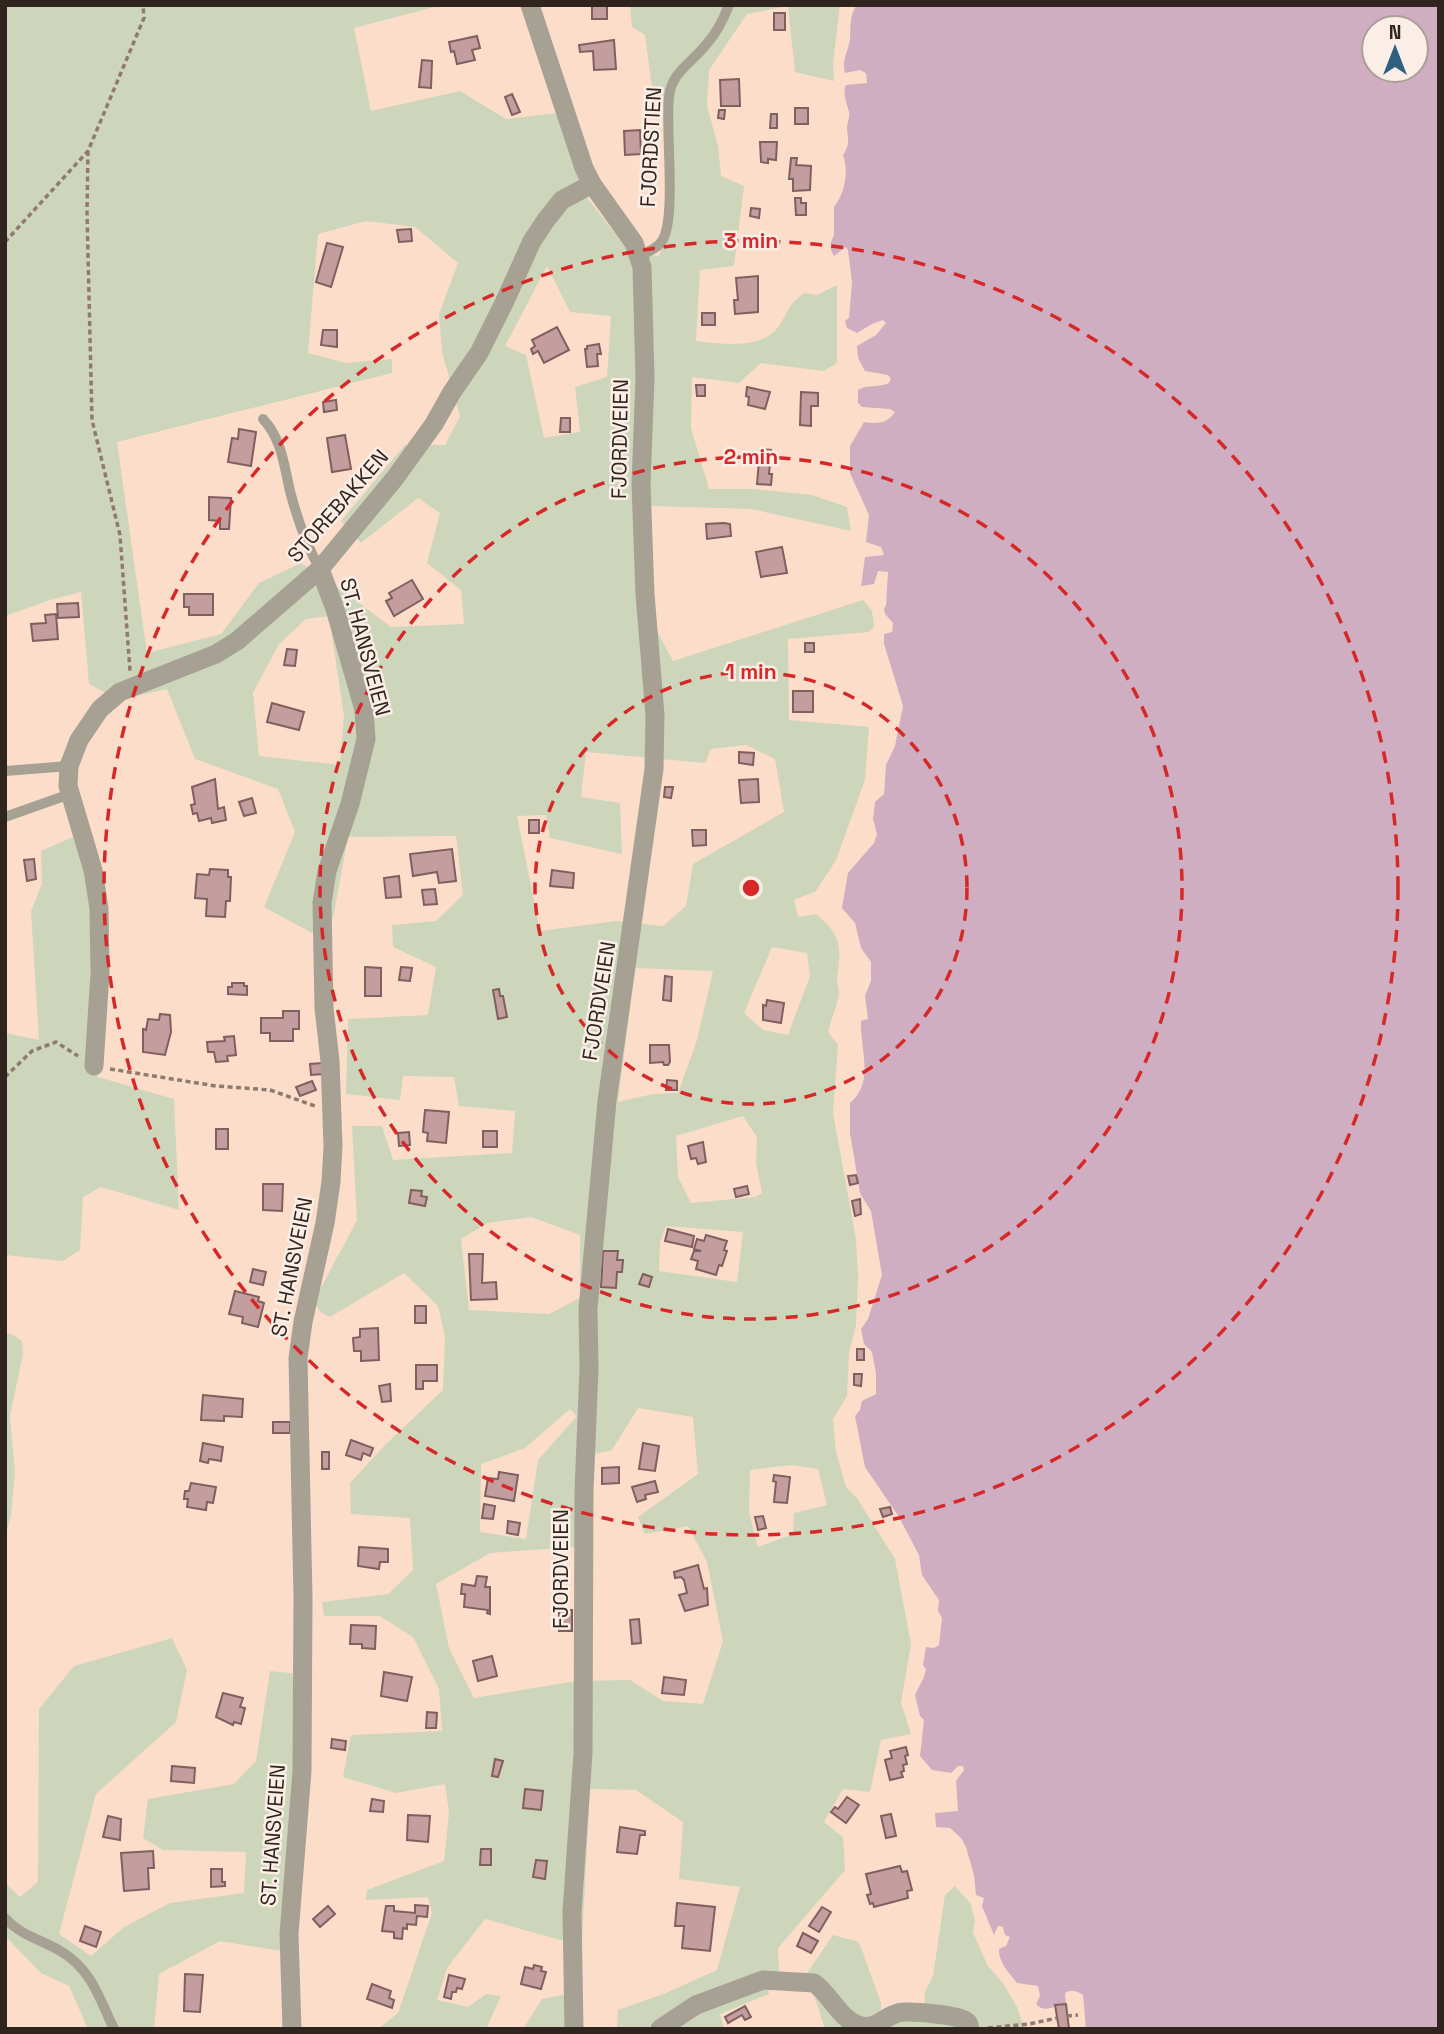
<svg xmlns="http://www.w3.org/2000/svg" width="1444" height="2034" viewBox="0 0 1444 2034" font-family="'Space Grotesk',sans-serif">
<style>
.green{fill:#cdd6bb;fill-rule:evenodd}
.water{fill:#ceaec0;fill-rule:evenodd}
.building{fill:#c49e9e;stroke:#805f5f;stroke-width:2}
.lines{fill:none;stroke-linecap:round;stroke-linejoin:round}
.path{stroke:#8f7b6e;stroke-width:3.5;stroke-dasharray:5 3.5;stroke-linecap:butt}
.service{stroke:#a7a194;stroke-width:10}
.minor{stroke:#a7a194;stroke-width:19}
.ring{fill:none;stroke:#d62828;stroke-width:3.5;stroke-dasharray:12 9}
.labels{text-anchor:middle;stroke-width:5;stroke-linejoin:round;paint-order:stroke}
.street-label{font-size:21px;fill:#30251e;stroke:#fbeee7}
.centre{fill:#d62828;stroke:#fbeee7;stroke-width:3.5}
.ring-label{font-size:21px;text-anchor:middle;font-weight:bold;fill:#d62828;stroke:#fbeee7;stroke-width:5;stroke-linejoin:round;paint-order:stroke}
</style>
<rect width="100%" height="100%" fill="#fcddca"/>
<!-- green -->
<g class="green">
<path d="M5,5H442L354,28L371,111L460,91L506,119L557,113L585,195L631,254L659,256L672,213L664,107L652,88L645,35L632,27L630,5H840L833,64L834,81L795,72L788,6L747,14L709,70L707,106L718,146L721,176L744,186L734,266L700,270L696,341C720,344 763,350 779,326C787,313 791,300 805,293L817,295L837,285V363L824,371L761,363L739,383L692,377L691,428L709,489H755L812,495L847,507L851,531L751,509L649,506L656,629L673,661L863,600L872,611L874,627L869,632L788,639L789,720L869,727L865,780L836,860L816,891L794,900L798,917L816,914C841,935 842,947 837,977C837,983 839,988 839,994C837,1006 831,1020 828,1032L838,1045L833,1113L856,1239L858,1277L856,1325L849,1353L847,1396L833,1419L836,1452L846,1487L857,1498L895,1559L911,1644L901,1703L911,1734L881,1740L870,1792L843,1789L824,1822L843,1837L845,1870L778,1948L779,1972L766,1975L769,1994L720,2014L724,2029H617L618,2010L666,1993L717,1970L740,1887L679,1879L683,1822L636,1790L590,1789L582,1942L564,1941L485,1919L447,1968L437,2000L468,2007L486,1994L501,1996L486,2029H378L398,2013L432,1913L428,1897L366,1900L367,1890L444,1861L449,1813L445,1784L396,1793L343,1777L351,1735L442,1731L439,1689L413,1637L380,1616H324L322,1602L388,1594L413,1570L410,1518L351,1514L350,1483L385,1445L443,1390L445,1337L438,1306L404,1273L330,1317L320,1312L314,1301L357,1220L352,1126H382L393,1160L512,1153L515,1111L459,1106L454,1077L403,1076L400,1100L346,1094L348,1019L428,1015L436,967L393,947L392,925L436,921L463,895L456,836L348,837L333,918L312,933L264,907L295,832L278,789L195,759L167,689L119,700L89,684L81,592L50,600L5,616ZM366,221L415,227L458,263L439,314L442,352L460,416L445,445H405L341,521L361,543L418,498L440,513L427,563L461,590L464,624L391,627L346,593L301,563L259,583L221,634L147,653L117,442L392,373V359L346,363L308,353L318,234ZM547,266L570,312L611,316L607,377L575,387L580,432L544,438L526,355L505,346ZM329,616L344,716L340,765L259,756L253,693L279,644L306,619ZM746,745L775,759L784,812L693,864L686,906L663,926L616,921L540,931L517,816L546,815L550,838L622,854L620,803L581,797L586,752L705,763L711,749ZM772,947L807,953L810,976L788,1035L763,1030L744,1013ZM635,968L713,971L697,1040L678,1093L653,1094L618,1102ZM743,1116L757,1137L756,1163L762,1193L755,1197L691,1203L678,1177L676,1136ZM531,1217L580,1235V1298L549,1314L469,1310L461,1239L487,1223ZM666,1226L743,1232L737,1282L659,1271L660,1242ZM638,1408L693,1417L698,1474L638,1517L645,1534L688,1526L707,1562L723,1641L703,1704L663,1701L630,1680L576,1681L474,1698L449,1648L436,1584L490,1553L577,1547L581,1457L612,1450ZM570,1409L577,1416L538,1460L526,1539L480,1532L481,1464L525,1448ZM791,1465L818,1469L827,1505L794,1513L793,1534L758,1547L749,1512L750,1470Z"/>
<path d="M75,836L93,909L87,1051L98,1077L174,1099L179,1210L101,1187L83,1197L80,1250L63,1261L5,1255V1033L39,1040L31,911L42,884L41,851Z"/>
<path d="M5,1334H11L22,1341L23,1354L10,1416L15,1472L11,1515L5,1538Z"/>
<path d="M172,1638L187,1670L176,1722L96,1794L59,1934L91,1956L124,1927L170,1903L244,1893L246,1852L163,1850L143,1838L148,1799L234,1784L256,1761L270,1671L300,1674L281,1951L220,1941L159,1974L154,2029H88L69,1986L41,1973L5,1936V1883L20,1897L38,1882L39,1709L74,1666Z"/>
<path d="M955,1886L970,1903L975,1920L973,1933L988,1966L1003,1983L1017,2007L1024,2029H825L807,1973L833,1935L859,1942L881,2003V2018H924L925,1992L933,1976L945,1895Z"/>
<path d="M568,1994L581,2029H523L542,1999Z"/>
</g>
<!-- water -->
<path class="water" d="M857,5H1439V2029H1086L1083,1995C1077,1991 1071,1989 1065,1993L1066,2004C1055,2005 1045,2014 1036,2004L1040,1996L1038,1986L1017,1983C1010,1974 998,1962 999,1949L1006,1946L1010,1937L1005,1935L1003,1927L998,1926L994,1935L982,1906L984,1898L976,1895L974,1875L966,1847L961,1838L950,1828L936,1827L935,1813L958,1811L956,1781L964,1770L963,1766H958L951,1773L932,1770L920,1756L924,1720L920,1716L915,1695L924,1677L926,1669L923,1665L926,1647L934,1648L939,1645L942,1618L938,1611L939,1600L922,1575L919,1555L899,1517L865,1467L855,1416L860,1410L862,1401L876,1394V1373L872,1352L864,1344L861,1329L868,1319L882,1275L871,1211L860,1193L850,1133V1103C875,1081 860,1051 861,1021L868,1019L865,996L871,981V962L861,948L855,923L842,908L848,873L874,843L877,834L873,819L875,802L884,794L886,765L895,746L903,706L884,644V634L892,632L893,623L885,614L884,609L886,605L888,572L878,571L874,584L861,586L865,557L884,555L881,547L866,542L869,515L850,473V446L864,422C877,424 887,424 895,412L890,409L862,407L858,403V390C867,384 879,388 889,383L891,379L888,375L865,371L858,358L857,346L876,335L886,323L883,320L872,324L857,333L847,328L845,321L849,318L852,282L848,250L846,247L834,256L831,250V242L834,235V207C845,193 849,171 843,155C850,145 848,139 847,128C847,123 850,118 849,112C847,102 842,94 846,85L867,83L866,73L860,70L845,73C841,60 849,50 850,39C851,27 849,15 857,5ZM1374,28H1416V70H1374Z"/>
<!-- building -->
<g class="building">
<rect x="592" y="6" width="15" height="13"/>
<rect x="774" y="13" width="11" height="17"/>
<path d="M477,36L480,48L472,50L475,60L457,64L454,51L451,52L449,42Z"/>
<path d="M614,40L616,69L594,70L593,51L580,52L579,45Z"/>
<path d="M422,60L432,61L431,88L419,87Z"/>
<path d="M739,79L740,106H721L720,80Z"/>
<path d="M512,94L520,112L512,115L505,97Z"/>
<rect x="795" y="108" width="13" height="16"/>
<path d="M719,110H725L724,119L718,118Z"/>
<path d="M771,114H777V128H770Z"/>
<path d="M640,130L641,154L625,155L624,131Z"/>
<path d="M760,142H777L776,160L768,159V163L761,162Z"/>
<path d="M791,158H797L796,165L811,166L810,190L793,191V179H789Z"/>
<path d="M795,198H801V203H806V215H796Z"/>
<path d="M751,208L760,209L759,218L750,216Z"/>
<path d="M411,229L412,241L399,242L397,230Z"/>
<path d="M327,243L343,247L331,287L316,282Z"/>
<path d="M758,276V312L735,314L734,300H738L736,278Z"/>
<rect x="702" y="313" width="13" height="12"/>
<path d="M557,327L569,350L544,363L538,351L533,354L531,349L535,346L532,340Z"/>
<path d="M323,330H337V347L321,345Z"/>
<path d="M599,344L601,354H597L598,366L587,367L585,349H587V346Z"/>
<path d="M696,385H705V396H697Z"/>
<path d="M747,387L770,392L765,409L748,405L749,397L746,396Z"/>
<path d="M801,392L818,393V406H811V426L800,425Z"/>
<path d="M336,400L337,410L324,412L323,402Z"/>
<path d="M561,418H570V432H560Z"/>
<path d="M239,429L256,432L251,466L228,462L232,438L238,439Z"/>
<path d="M345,435L351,469L332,472L327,438Z"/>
<path d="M760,449L771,450L769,474H772L771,485L757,484Z"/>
<path d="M209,497L231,498L229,529H220V521L209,520Z"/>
<path d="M724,523L730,524L731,536L707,539L706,524Z"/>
<path d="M782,547L787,573L761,577L756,552Z"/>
<path d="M412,580L423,599L394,616L386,601L392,598L389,593Z"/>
<path d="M184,594H213V615H189V607H184Z"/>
<path d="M78,603L79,617L58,618L57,604Z"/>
<path d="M56,614L58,639L33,641L31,624L46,623L45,615Z"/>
<rect x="805" y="643" width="9" height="9"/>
<path d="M287,649L297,650L295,666L284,665Z"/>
<rect x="793" y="691" width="20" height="21"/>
<path d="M272,703L304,712L299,730L267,722Z"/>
<path d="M739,752L754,753L753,765L739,763Z"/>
<path d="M215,779L218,809L224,807L226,820L212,823L211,818L199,821L197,813L193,814L191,805L195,804L192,787Z"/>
<path d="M758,779L759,802L741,803L739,780Z"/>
<path d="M665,787H673L671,798L664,797Z"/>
<path d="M252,798L256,813L244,816L239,802Z"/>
<rect x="529" y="820" width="10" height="13"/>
<path d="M692,830H706V845L693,846Z"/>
<path d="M452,849L456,881L439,883L437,872L413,876L410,854Z"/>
<path d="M34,859L36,879L27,881L24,860Z"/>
<path d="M210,869L228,870V877H231L230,901H226L225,917L206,916L207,899L195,898L197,874L209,875Z"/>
<path d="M552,870L574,873L573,888L550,886Z"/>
<path d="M399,876L401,897L386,898L384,878Z"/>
<path d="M435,889L437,904L424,905L422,890Z"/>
<path d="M365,967L381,968V996H365Z"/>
<path d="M401,967L412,968L410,981L399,980Z"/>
<path d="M665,976L672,977L671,1001L663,1000Z"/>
<path d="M232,983H244V986H247V995L228,994V987H232Z"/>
<path d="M499,989L500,996H503L507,1017L498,1019L493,990Z"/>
<path d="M767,1000L784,1003L781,1023L763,1020V1005L766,1006Z"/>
<path d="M283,1011H299V1029H293V1041H270V1033H261V1018H283Z"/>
<path d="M160,1014L170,1015L171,1032L165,1055L143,1052V1029L146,1030L148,1019L159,1020Z"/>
<path d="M234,1036L236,1055L227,1056L228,1061L216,1062L214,1052H208L207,1042L225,1041L224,1037Z"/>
<path d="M650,1045H669L670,1062L668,1065H664L663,1062L650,1063Z"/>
<path d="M322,1063L323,1074L311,1075L310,1064Z"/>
<path d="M667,1080L677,1081V1090H666Z"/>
<path d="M312,1081L316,1090L300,1096L296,1087Z"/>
<path d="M425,1110L449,1112L446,1143L427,1141L428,1133L423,1132Z"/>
<rect x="216" y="1129" width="12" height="20"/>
<rect x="483" y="1131" width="14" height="16"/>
<path d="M409,1132L410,1145L399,1146L398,1133Z"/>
<path d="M703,1142L706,1162L698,1164L696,1158L691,1159L688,1146Z"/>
<path d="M856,1175L858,1183L850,1185L848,1176Z"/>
<path d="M263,1184H283L282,1211L263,1210Z"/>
<path d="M747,1186L749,1194L736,1197L734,1189Z"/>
<path d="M411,1190L422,1191L421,1196L427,1197L425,1206L409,1203Z"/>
<path d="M860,1199L861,1214L855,1216L852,1201Z"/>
<path d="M668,1229L694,1236L692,1247L665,1241Z"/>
<path d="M706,1235L727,1241L724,1250L727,1251L722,1266L719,1265L716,1275L696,1269L698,1261L691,1259L694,1251H701L694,1249L697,1239L704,1241Z"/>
<path d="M603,1251H618L617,1260H623L622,1272H617L616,1288L601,1287Z"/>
<path d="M469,1254H483L482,1283L496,1282L497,1299L471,1300Z"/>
<path d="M253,1269L266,1272L263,1285L250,1282Z"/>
<path d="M643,1274L652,1277L649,1287L639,1284Z"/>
<path d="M235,1291L259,1297L258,1301L264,1303L258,1327L242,1323L243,1317L229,1314Z"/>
<rect x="415" y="1306" width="11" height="17"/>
<path d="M378,1328L379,1360L361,1361V1351H354L353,1338L360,1337V1329Z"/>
<rect x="857" y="1349" width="7" height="11"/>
<path d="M416,1365H437V1381H423V1389H416Z"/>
<path d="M854,1374H862L861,1386L854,1385Z"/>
<path d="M390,1384L391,1401L382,1402L379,1386Z"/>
<path d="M203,1395L243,1399L242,1417L224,1416V1421L201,1420Z"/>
<rect x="273" y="1422" width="17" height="11"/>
<path d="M351,1440L373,1448L370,1456L363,1453L361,1460L346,1455Z"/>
<path d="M203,1443L223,1447L221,1461L209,1459L208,1463L200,1461Z"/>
<path d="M643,1443L659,1446L655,1471L639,1469Z"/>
<rect x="322" y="1452" width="7" height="17"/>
<path d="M619,1467V1483L602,1484V1468Z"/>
<path d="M499,1472L518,1475L514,1501L485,1496L488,1478L498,1479Z"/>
<path d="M774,1475L790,1477L787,1503L774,1502L776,1482L773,1481Z"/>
<path d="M655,1481L658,1492L645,1495L646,1499L637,1502L632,1487Z"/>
<path d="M191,1483L216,1487L213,1503L207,1502L206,1510L187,1507L188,1499H184L185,1491H189Z"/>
<path d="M484,1504L495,1506L493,1519L482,1518Z"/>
<path d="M890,1507L892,1514L883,1517L880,1509Z"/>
<path d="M763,1516L766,1528L758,1530L755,1517Z"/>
<path d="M508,1521L520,1523L518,1535L507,1533Z"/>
<path d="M359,1547L388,1549V1562H380L379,1569L358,1566Z"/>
<path d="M698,1565L704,1589L707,1588L708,1605L685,1611L679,1595L687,1593L684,1580L681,1577L675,1578L674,1572Z"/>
<path d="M477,1576L487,1577L485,1587H490V1614L487,1613L488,1610L464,1607L465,1594H461L462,1584L475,1586Z"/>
<rect x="559" y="1610" width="13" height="21"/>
<path d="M639,1619L641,1643L632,1644L630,1620Z"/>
<path d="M351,1625L376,1626L375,1649L362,1648V1644H350Z"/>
<path d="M492,1656L497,1676L478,1681L473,1661Z"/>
<path d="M384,1672L412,1677L407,1701L381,1696Z"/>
<path d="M664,1677L686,1680L684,1695L662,1693Z"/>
<path d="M223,1693L243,1698L240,1707L245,1708L241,1724L234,1722L233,1725L216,1717Z"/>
<path d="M427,1712L437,1713L436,1728H426Z"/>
<path d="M332,1739L346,1741L345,1750L331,1748Z"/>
<path d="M906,1747L908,1755L905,1756L907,1764L903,1765L904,1771L901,1772L903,1777L890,1780L885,1760L892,1758L890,1751Z"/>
<path d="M495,1759L503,1761L498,1777L492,1776Z"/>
<path d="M172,1766L195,1768L194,1783L171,1781Z"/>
<path d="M525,1789L543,1791L541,1810L523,1808Z"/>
<path d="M847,1797L859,1805L846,1823L831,1812L835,1807L838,1809Z"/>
<path d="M372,1799L384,1801L383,1812L370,1811Z"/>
<path d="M891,1814L896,1836L886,1838L881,1816Z"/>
<path d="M408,1815L430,1816L428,1842L407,1840Z"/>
<path d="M108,1816L121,1819L120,1840L103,1837Z"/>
<path d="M620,1827L645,1831V1835H640L637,1854L617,1852Z"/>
<path d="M481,1849H491V1865H480Z"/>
<path d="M153,1851L154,1868H148L149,1889L124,1891L121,1853Z"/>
<path d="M536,1860L547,1861L545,1879L533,1877Z"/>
<path d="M900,1866L902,1872L907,1871L912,1890L907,1891L908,1898L874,1907L873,1903L870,1904L867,1895L871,1894L866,1874Z"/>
<path d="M211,1869H222V1882H225V1886L211,1887Z"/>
<path d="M677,1903L715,1907L710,1951L682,1948L684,1926H675Z"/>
<path d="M415,1905L428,1906L427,1917L417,1916L416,1925L407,1924V1929L403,1928L402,1939L394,1938V1932L382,1931L386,1906H394V1911L415,1913Z"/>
<path d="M328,1906L335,1914L320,1927L313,1919Z"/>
<path d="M822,1907L831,1912L819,1932L809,1926Z"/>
<path d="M85,1926L101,1932L96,1947L80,1941Z"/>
<path d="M803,1933L818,1941L811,1953L797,1946Z"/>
<path d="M534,1965L542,1967L541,1971L546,1972L541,1989L521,1984L525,1967L533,1969Z"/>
<path d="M185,1974L203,1975L200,2012L184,2011Z"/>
<path d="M449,1975L465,1979L462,1989L457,1988L456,1992H452L451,1999L444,1997Z"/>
<path d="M372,1984L391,1991L389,1998L394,2000L392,2008L367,1999Z"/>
<path d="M1066,2004L1069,2029H1059L1055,2005Z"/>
<path d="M745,2006L751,2017L745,2020L742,2015L728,2023L725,2017Z"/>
</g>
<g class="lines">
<!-- path -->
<g class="path">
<path d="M88,151L87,212L92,420L120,535L130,671"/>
<path d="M5,242L88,151L144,18L143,5"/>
<path d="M110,1069L216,1086L270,1090L315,1106"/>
<path d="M5,1077L32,1051L56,1042L78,1056"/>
<path d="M1067,2016L1078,2015"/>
<path d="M988,2028L1029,2024L1057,2018"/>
</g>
<!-- service -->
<g class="service">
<path d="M640,256C647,252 657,249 662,241C677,218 665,129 669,97C671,73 690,64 705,46C716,34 723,21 729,5"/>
<path d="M263,419C282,439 284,466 290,491C297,518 306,545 320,569"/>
<path d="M5,771L69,766"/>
<path d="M5,817L70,794"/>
<path d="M5,1918C21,1936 43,1940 62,1952C92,1970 100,2000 114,2029"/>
</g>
<!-- minor -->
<g class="minor">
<path d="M530,5L584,168L592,184L634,243L642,267L645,378L641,484L645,594L655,715L654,769L607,1101L588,1309L589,1369L584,1491L583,1753L572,1912L574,2029"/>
<path d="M94,1066L100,973L99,908L93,870L68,786L69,766L79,740L100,709L120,692L216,654L237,641L320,569L395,478L434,424L452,392L479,353L504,303L532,241L546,220L562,200L592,184"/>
<path d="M292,2029L289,1934L302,1771L303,1598L298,1358L303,1322L325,1223L331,1182L333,1146L330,1061L324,1008L322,903L327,871L350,804L366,739L364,710L335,609L320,569"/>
<path d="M660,2029L696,2005L763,1980L814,1983C830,1994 839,2018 858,2025C875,2031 883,2017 898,2013C909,2010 955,2015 964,2020C969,2022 969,2024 970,2029"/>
</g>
</g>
<!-- distance rings -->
<g class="ring">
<circle cx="751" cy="888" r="216"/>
<circle cx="751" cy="888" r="431"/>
<circle cx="751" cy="888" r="647"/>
</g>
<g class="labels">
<!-- street labels -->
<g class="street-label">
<text transform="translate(651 147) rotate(-87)" y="7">FJORDSTIEN</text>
<text transform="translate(620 439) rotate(-89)" y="7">FJORDVEIEN</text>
<text transform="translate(338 506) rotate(-49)" y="7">STOREBAKKEN</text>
<text transform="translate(365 647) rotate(75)" y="7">ST. HANSVEIEN</text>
<text transform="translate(599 1001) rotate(-81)" y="7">FJORDVEIEN</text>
<text transform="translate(292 1267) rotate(-79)" y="7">ST. HANSVEIEN</text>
<text transform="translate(561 1569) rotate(-90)" y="7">FJORDVEIEN</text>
<text transform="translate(273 1835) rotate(-86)" y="7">ST. HANSVEIEN</text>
</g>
</g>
<circle cx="751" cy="888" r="10" class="centre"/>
<g class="ring-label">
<text x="751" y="248">3 min</text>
<text x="751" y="464">2 min</text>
<text x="751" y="679">1 min</text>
</g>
<!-- border -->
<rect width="1444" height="2034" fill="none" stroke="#30251e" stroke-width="14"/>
<!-- north arrow -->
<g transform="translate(1395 49)"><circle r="33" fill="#fbeee7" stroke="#aa9e97" stroke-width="2"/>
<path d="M0-5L12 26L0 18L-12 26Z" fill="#30607f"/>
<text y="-10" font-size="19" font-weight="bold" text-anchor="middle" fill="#30251e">N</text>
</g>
</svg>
